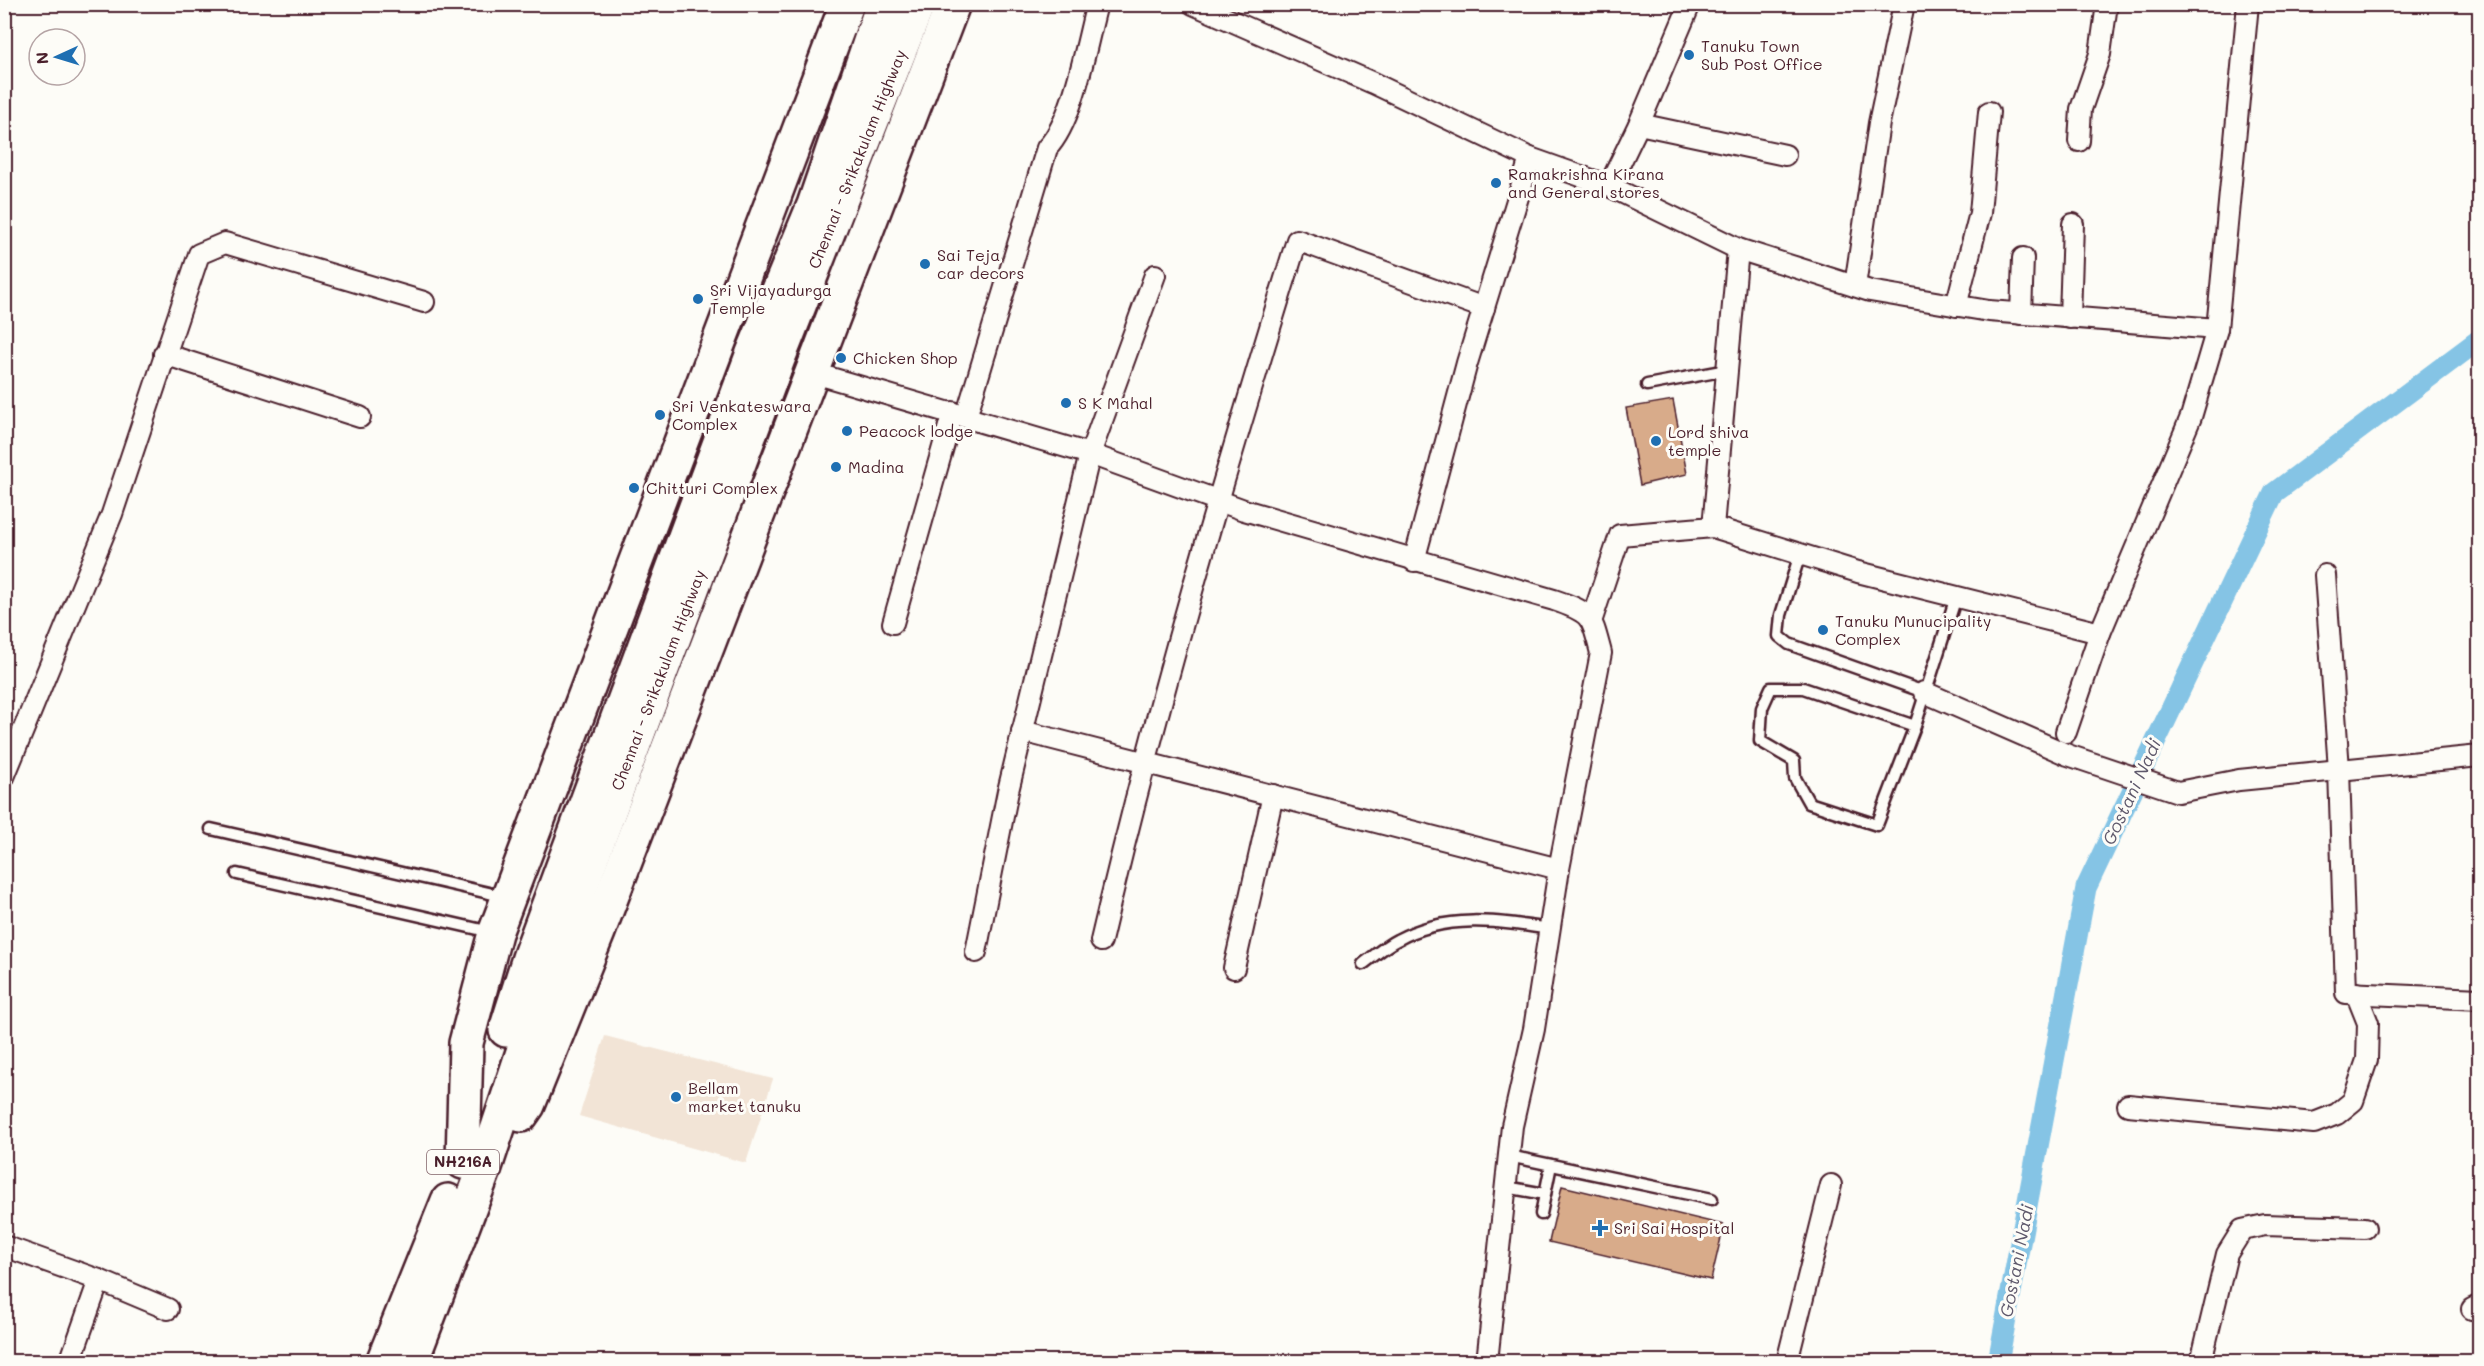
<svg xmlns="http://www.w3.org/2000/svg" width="2484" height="1366" viewBox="0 0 2484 1366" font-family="Mali,sans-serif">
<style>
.built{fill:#f2e4d6}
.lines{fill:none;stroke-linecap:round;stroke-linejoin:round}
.canal{stroke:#85c4e5;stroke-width:21}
.building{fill:#d8ab8a;stroke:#4a1f2b;stroke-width:1.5}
.lane-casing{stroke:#4a1f2b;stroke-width:15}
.street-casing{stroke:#4a1f2b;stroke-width:24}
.highway-casing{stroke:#4a1f2b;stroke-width:38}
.lane{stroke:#fdfcf7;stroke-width:10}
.street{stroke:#fdfcf7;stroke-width:20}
.highway{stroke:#fdfcf7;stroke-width:33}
.poi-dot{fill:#1f6fb2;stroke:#fdfcf7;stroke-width:2}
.labels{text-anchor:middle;stroke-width:6;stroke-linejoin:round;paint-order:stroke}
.shield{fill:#fdfcf7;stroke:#806168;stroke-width:1.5}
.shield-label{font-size:15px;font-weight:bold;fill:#4a1f2b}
.poi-label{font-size:16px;fill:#4a1f2b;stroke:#fdfcf7;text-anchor:start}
.street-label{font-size:16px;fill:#4a1f2b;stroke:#fdfcf7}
.water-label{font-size:18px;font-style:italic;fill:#5f596c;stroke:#fdfcf7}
</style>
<rect width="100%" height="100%" fill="#fdfcf7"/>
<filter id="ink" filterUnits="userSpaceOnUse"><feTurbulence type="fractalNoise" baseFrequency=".0167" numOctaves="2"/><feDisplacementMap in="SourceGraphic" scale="12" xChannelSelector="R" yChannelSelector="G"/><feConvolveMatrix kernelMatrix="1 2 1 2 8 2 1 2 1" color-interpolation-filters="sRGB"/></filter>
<g filter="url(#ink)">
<!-- built -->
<path class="built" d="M605,1036L773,1079L746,1163L579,1116Z"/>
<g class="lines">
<!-- canal -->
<path class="canal" d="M1998,1362L2086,888L2274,493L2480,339"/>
</g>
<!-- building -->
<g class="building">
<path d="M1673,400L1687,474L1640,485L1626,408Z"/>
<path d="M1562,1186L1724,1225L1711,1280L1549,1242Z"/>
</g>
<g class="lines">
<defs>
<g id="lane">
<path d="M1647,385L1727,370"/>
<path d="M1800,554L1781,615L1779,636L1789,644L1924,692"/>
<path d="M1915,726L1803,688H1771L1762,708L1760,741L1794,761L1795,778L1809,803L1877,825L1915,726L1956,597"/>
<path d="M211,829L506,897"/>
<path d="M237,874L491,932"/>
<path d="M1363,964C1374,956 1385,946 1397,940C1446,913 1498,921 1550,929"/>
<path d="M1509,1156L1712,1199"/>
<path d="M1506,1187L1545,1194"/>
<path d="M1541,1214L1551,1165"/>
</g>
<g id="street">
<path d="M1193,4L1373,83L1530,158L1609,186L1738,249L1870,291L1989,311L2217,329"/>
<path d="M1639,124L1785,155"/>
<path d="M2079,141L2081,109L2100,54L2107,4"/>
<path d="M1609,186L1639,124L1690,4"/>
<path d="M1855,286L1879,123L1904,4"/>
<path d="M1956,306L1980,213L1989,112"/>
<path d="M2021,314L2023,258"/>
<path d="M2070,318L2073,224"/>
<path d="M164,354L360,417"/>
<path d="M814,373L1090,454L1244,510L1554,600C1592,613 1591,615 1601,653L1559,869L1534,1029L1512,1126L1487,1362"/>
<path d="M966,417L1047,148C1074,120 1086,44 1097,4"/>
<path d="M1713,527L1738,249"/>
<path d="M1414,561L1467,363L1530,158"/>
<path d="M2325,575L2339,769L2346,993L2480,999"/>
<path d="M1592,619L1620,535L1713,527L1858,572L2100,633"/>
<path d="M893,623L953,412"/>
<path d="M1924,692L2068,755L2178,792L2239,780L2480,756"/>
<path d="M1022,731L1559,869"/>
<path d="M2066,732L2100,633L2191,417L2217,329L2248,4"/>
<path d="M4,777L112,514L199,254L225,243L424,302"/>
<path d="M1101,941C1156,705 1225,472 1297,240L1484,308"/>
<path d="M976,952L1008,791L1090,454L1155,275"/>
<path d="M1234,968L1273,795"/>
<path d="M2128,1105L2314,1123L2337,1114L2353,1101L2367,1060L2368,1023L2356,993"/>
<path d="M4,1246L99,1280L70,1362"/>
<path d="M99,1280L168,1309"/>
<path d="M2472,1309L2480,1305"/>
<path d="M1787,1362L1831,1185"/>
<path d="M2201,1362L2227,1254L2242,1230L2265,1225L2365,1228"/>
</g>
<g id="highway">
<path d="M506,1030L529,958L753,353L814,205L883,4"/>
<path d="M521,1115L528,1105L598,932L953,4"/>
<path d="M463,1162L466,1043L495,933L847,4"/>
<path d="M383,1362L448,1201"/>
<path d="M411,1362L484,1170L553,961L778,359L918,4"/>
</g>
</defs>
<!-- lane casing -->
<use href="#lane" class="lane-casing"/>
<!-- street casing -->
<use href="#street" class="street-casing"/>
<!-- highway casing -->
<use href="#highway" class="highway-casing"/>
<!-- lane -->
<use href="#lane" class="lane"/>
<!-- street -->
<use href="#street" class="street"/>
<!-- highway -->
<use href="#highway" class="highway"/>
</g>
</g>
<!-- markers -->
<g class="poi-dot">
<circle cx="1689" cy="55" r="6"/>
<circle cx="1496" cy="183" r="6"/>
<circle cx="925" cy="264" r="6"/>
<circle cx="698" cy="299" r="6"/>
<circle cx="841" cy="358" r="6"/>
<circle cx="1066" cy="403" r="6"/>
<circle cx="660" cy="415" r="6"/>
<circle cx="847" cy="431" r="6"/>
<circle cx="1656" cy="441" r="6"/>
<circle cx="836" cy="467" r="6"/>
<circle cx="634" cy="488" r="6"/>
<circle cx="1823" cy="630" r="6"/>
<circle cx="676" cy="1097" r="6"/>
<path d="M1597 1219h6v6h6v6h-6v6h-6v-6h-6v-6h6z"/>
</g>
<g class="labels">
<!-- shield labels -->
<rect class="shield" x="427" y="1150" width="72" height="24" rx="4.5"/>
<g class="shield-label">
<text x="463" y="1167">NH216A</text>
</g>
<!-- poi labels -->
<g class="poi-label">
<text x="1701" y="52">Tanuku Town<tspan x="1701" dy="18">Sub Post Office</tspan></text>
<text x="1508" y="180">Ramakrishna Kirana<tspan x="1508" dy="18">and General stores</tspan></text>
<text x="937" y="261">Sai Teja<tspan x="937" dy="18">car decors</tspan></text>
<text x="710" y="296">Sri Vijayadurga<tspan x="710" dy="18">Temple</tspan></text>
<text x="853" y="364">Chicken Shop</text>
<text x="1078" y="409">S K Mahal</text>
<text x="672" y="412">Sri Venkateswara<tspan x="672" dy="18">Complex</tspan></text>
<text x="859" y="437">Peacock lodge</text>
<text x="1668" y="438">Lord shiva<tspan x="1668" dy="18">temple</tspan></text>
<text x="848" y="473">Madina</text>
<text x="646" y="494">Chitturi Complex</text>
<text x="1835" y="627">Tanuku Munucipality<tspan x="1835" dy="18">Complex</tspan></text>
<text x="688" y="1094">Bellam<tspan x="688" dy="18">market tanuku</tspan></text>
<text x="1614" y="1234">Sri Sai Hospital</text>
</g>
<!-- street labels -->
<g class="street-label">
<text transform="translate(857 159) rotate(-68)" y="6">Chennai - Srikakulam Highway</text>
<text transform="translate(658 680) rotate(-69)" y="6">Chennai - Srikakulam Highway</text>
</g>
<!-- water labels -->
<g class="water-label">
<text transform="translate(2132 792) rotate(-65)" y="6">Gostani Nadi</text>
<text transform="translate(2017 1261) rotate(-79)" y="6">Gostani Nadi</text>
</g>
</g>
<!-- margin -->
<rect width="2484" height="1366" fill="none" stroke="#fdfcf7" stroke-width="24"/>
<rect x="12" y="12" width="2460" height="1342" fill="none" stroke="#4a1f2b" stroke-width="2" filter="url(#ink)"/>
<!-- north arrow -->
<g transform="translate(57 57) rotate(266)"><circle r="28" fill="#fdfcf7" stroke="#b5a4a5" stroke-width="1.5"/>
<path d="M0-4.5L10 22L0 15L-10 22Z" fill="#1f6fb2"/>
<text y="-9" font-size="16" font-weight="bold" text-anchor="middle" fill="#4a1f2b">N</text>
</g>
</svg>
